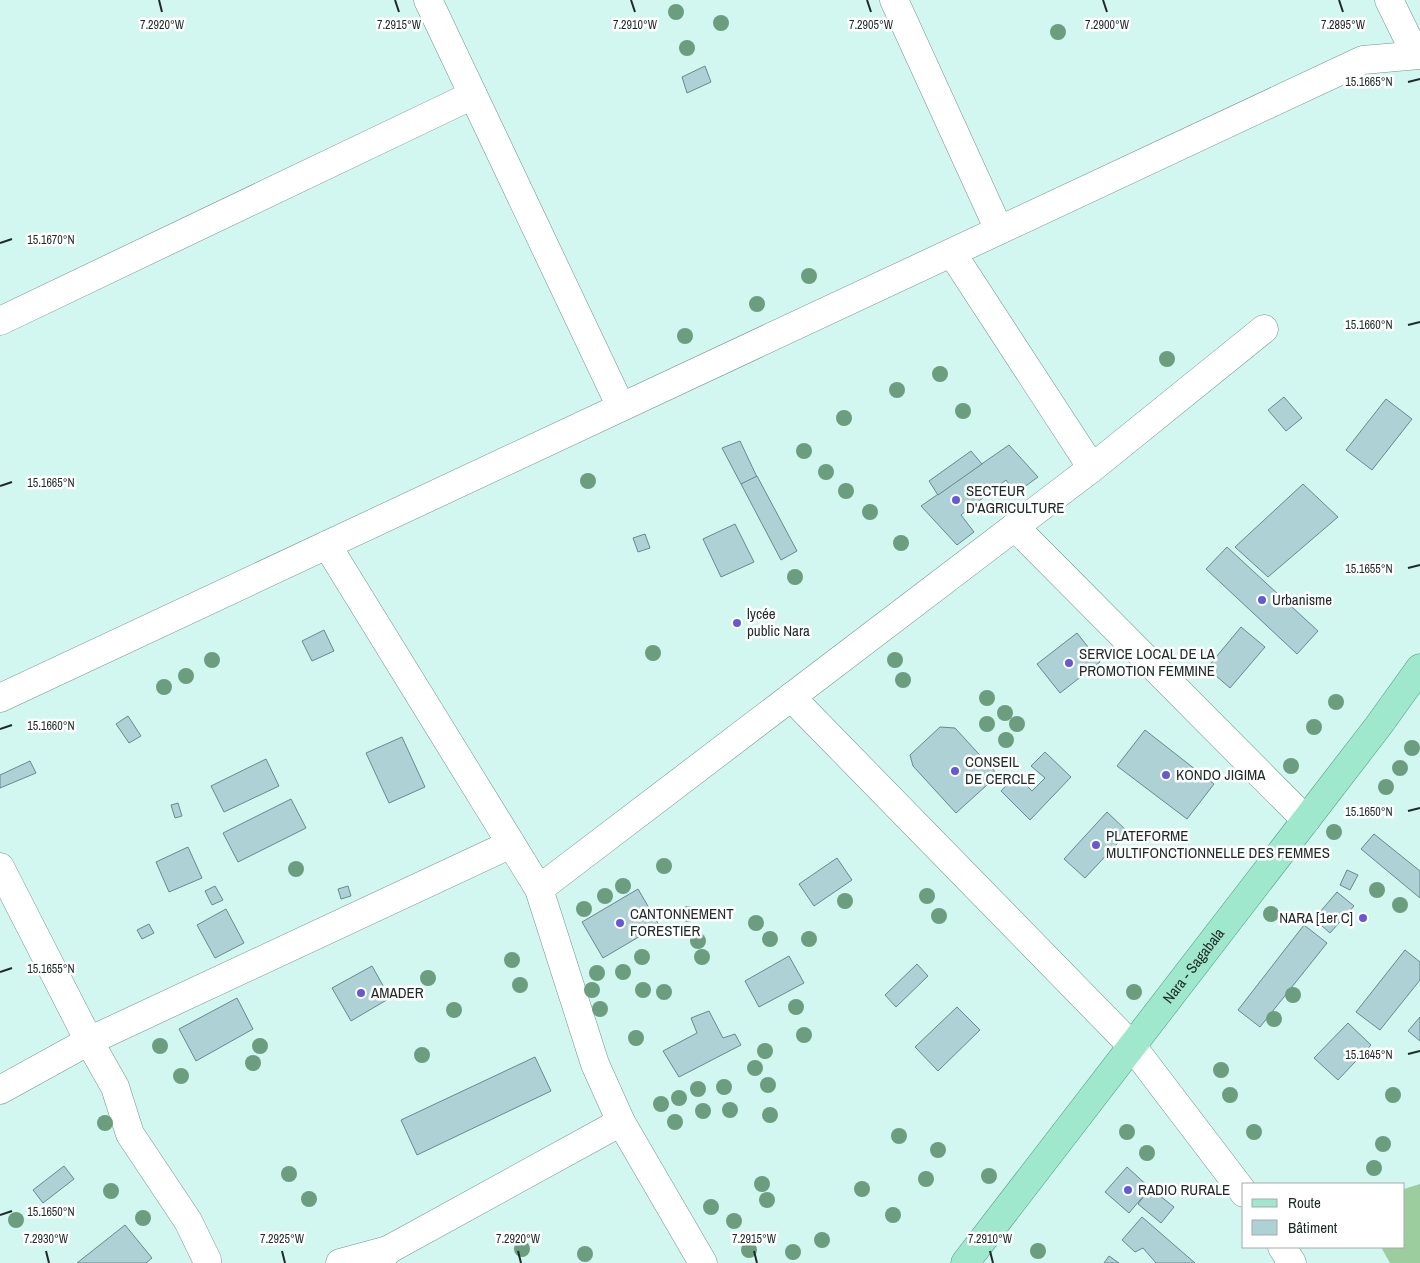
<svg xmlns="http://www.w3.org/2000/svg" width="1420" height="1263" viewBox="0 0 1420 1263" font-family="'Archivo Narrow',sans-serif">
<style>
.green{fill:#9ccd9e}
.building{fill:#aed1d5;stroke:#68898d}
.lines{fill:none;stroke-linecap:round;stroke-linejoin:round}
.minor-casing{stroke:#72938e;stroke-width:29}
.major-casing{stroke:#499b7d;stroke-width:29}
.minor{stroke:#fff;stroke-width:28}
.major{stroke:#a0e8cd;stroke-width:28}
.tree{fill:#6c9d7e}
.ticks{fill:none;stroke:#1d2a28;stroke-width:2}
.poi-dot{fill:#6759d2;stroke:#fff;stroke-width:2}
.labels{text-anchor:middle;stroke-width:5;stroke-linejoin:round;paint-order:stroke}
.poi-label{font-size:15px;fill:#1d2a28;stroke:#fff;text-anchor:start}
.street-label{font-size:15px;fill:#1d2a28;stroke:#fff}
.ticks-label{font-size:12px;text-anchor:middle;fill:#1d2a28;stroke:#fff;stroke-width:5;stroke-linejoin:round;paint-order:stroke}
</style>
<rect width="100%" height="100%" fill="#d2f6f0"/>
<!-- green -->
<path class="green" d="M1420,1184V1263H1390L1381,1247H1404V1189Z"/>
<!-- building -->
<g class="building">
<path d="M705,66L711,82L687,93L682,77Z"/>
<path d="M1284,397L1302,418L1286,431L1268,410Z"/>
<path d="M1386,399L1412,419L1372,470L1346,450Z"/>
<path d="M740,441L757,477L741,484L722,448Z"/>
<path d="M1009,445L1038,477L1016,493L1006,480L961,515L974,532L957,545L921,506Z"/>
<path d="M971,451L982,464L938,495L929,481Z"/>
<path d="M757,476L797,551L781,560L741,484Z"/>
<path d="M1303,484L1338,517L1268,577L1235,547Z"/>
<path d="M735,524L754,562L721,577L703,539Z"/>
<path d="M645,534L650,548L638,552L633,538Z"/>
<path d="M1227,547L1318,631L1297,654L1206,569Z"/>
<path d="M1241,627L1265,647L1230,688L1207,668Z"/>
<path d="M324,630L334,651L312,661L302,641Z"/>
<path d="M1077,633L1100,662L1060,693L1037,664Z"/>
<path d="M128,716L141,736L129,743L116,724Z"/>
<path d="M940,727L955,728L998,775L956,813L913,766L910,755Z"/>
<path d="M1145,730L1214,784L1187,819L1117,766Z"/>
<path d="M402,737L425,787L389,803L366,753Z"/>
<path d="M1045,752L1071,777L1030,820L1001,791L1016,775L1032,791L1045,778L1031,766Z"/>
<path d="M266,759L279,786L224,812L211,786Z"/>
<path d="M30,761L36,773L0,788V775Z"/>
<path d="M291,799L306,828L238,862L223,833Z"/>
<path d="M178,803L182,816L175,818L171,805Z"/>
<path d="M1107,812L1128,832L1085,878L1064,859Z"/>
<path d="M1374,834L1420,871V898L1361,849Z"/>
<path d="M188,847L202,878L169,892L156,862Z"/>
<path d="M837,858L852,880L814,906L799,884Z"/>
<path d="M1347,870L1358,875L1350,890L1340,885Z"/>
<path d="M215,886L223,900L212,905L205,891Z"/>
<path d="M348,886L351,896L341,899L338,889Z"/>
<path d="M638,889L659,925L603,958L582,922Z"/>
<path d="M1337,892L1354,906L1330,933L1314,919Z"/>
<path d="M226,909L244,943L215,958L197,925Z"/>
<path d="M149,924L154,933L142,939L137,930Z"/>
<path d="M1304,925L1327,943L1260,1027L1238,1010Z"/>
<path d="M1405,950L1420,962V980L1380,1030L1356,1012Z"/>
<path d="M789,956L804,983L759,1007L745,981Z"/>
<path d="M917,964L928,976L896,1007L885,995Z"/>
<path d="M372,966L390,998L351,1021L332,988Z"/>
<path d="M237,998L253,1029L196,1061L179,1029Z"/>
<path d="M957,1007L980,1030L938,1071L915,1047Z"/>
<path d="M709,1011L723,1038L735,1034L741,1045L679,1077L663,1051L697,1033L691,1018Z"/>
<path d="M1420,1017V1041L1408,1031Z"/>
<path d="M1348,1023L1371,1045L1338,1080L1314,1058Z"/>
<path d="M535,1057L551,1091L417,1155L401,1120Z"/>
<path d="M64,1166L74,1179L43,1203L33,1190Z"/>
<path d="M1127,1167L1150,1188L1129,1213L1105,1192Z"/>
<path d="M1150,1188L1174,1207L1161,1223L1138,1204Z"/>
<path d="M1142,1217L1195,1263H1156L1143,1248L1135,1252L1122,1240Z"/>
<path d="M125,1225L152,1258L146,1263H77Z"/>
<path d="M1109,1256L1119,1263H1104Z"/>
</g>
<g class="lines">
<defs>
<g id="minor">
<path d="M428,0L621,407"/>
<path d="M894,0L999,230"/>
<path d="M1389,0L1416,55"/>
<path d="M0,321L473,95"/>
<path d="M1092,468L1264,329"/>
<path d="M1015,527L1306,820"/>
<path d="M327,545L539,889L595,1064L621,1122L703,1263"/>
<path d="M791,697L1132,1046L1244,1193"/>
<path d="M0,698L1363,60L1420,55"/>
<path d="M0,867L89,1041L115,1087L130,1134L188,1221L207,1260V1263"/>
<path d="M539,889L1092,468L952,253"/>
<path d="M0,1090L89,1041L511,844"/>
<path d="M1282,1247L1292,1263"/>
<path d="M340,1263L388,1250"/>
<path d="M378,1263L388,1250L621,1122"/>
</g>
<g id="major">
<path id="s1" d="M965,1263L1379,725L1420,668"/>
</g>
</defs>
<!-- minor casing -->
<use href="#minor" class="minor-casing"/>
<!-- major casing -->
<use href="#major" class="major-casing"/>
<!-- minor -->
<use href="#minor" class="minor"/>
<!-- major -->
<use href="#major" class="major"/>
</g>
<!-- trees -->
<g class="tree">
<circle cx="676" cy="12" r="8"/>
<circle cx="721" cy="23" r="8"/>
<circle cx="1058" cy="32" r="8"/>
<circle cx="687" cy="48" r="8"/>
<circle cx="809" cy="276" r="8"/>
<circle cx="757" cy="304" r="8"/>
<circle cx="685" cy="336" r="8"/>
<circle cx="1167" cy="359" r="8"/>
<circle cx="940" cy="374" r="8"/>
<circle cx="897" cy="390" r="8"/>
<circle cx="963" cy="411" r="8"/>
<circle cx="844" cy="418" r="8"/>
<circle cx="804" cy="451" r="8"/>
<circle cx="826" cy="472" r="8"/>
<circle cx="588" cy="481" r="8"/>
<circle cx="846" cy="491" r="8"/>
<circle cx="870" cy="512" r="8"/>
<circle cx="901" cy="543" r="8"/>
<circle cx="795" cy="577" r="8"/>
<circle cx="653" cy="653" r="8"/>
<circle cx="212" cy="660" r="8"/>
<circle cx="895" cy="660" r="8"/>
<circle cx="186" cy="676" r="8"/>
<circle cx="903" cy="680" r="8"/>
<circle cx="164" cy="687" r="8"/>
<circle cx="987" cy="698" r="8"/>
<circle cx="1336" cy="702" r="8"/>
<circle cx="1005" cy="713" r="8"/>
<circle cx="987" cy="724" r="8"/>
<circle cx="1017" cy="724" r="8"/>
<circle cx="1314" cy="727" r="8"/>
<circle cx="1006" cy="740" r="8"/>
<circle cx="1412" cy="748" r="8"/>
<circle cx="1291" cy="766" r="8"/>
<circle cx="1400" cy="768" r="8"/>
<circle cx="1386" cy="787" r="8"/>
<circle cx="1334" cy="832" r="8"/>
<circle cx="664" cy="866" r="8"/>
<circle cx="296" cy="869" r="8"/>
<circle cx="623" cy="886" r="8"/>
<circle cx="1377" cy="890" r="8"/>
<circle cx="605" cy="896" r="8"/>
<circle cx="927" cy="896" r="8"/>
<circle cx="845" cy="901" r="8"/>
<circle cx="1400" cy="905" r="8"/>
<circle cx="584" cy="909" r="8"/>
<circle cx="688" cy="914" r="8"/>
<circle cx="1271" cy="914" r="8"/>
<circle cx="939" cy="916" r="8"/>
<circle cx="756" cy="923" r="8"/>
<circle cx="770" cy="939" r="8"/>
<circle cx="809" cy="939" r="8"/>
<circle cx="698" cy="941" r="8"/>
<circle cx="642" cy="957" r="8"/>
<circle cx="702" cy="957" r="8"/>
<circle cx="512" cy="960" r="8"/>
<circle cx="623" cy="972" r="8"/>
<circle cx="597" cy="973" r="8"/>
<circle cx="428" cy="978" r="8"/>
<circle cx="520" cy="985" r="8"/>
<circle cx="592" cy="990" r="8"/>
<circle cx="643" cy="990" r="8"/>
<circle cx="664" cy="992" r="8"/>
<circle cx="1134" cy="992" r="8"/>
<circle cx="1293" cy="995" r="8"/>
<circle cx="796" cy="1007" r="8"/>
<circle cx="600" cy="1009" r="8"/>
<circle cx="454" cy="1010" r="8"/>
<circle cx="1274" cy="1019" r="8"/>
<circle cx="804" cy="1035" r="8"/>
<circle cx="636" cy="1038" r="8"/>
<circle cx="160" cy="1046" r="8"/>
<circle cx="260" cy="1046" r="8"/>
<circle cx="765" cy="1051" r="8"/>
<circle cx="422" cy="1055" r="8"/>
<circle cx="253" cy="1063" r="8"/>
<circle cx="755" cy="1068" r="8"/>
<circle cx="1221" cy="1070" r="8"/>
<circle cx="181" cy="1076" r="8"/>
<circle cx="768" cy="1085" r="8"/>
<circle cx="724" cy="1087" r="8"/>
<circle cx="698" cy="1089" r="8"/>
<circle cx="1230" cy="1095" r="8"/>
<circle cx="1393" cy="1095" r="8"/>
<circle cx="679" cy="1098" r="8"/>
<circle cx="661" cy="1104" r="8"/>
<circle cx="730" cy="1110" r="8"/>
<circle cx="703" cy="1111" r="8"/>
<circle cx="770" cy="1115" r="8"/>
<circle cx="675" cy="1122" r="8"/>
<circle cx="105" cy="1123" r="8"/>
<circle cx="1127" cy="1132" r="8"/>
<circle cx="1254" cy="1132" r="8"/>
<circle cx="899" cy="1136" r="8"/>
<circle cx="1383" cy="1144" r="8"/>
<circle cx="938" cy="1150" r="8"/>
<circle cx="1147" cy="1153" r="8"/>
<circle cx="1374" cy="1168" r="8"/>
<circle cx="289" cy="1174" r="8"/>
<circle cx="989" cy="1176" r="8"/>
<circle cx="926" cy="1179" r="8"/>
<circle cx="762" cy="1184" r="8"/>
<circle cx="862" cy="1189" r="8"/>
<circle cx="111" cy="1191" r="8"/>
<circle cx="309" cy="1199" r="8"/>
<circle cx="767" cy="1200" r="8"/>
<circle cx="711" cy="1207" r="8"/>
<circle cx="893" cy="1215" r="8"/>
<circle cx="143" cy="1218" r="8"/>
<circle cx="16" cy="1220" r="8"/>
<circle cx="734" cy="1221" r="8"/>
<circle cx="822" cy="1240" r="8"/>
<circle cx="522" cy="1249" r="8"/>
<circle cx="749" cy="1250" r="8"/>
<circle cx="1038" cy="1251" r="8"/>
<circle cx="793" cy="1252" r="8"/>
<circle cx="585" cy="1254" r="8"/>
</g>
<!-- ticks -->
<path class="ticks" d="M159,0L162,12M395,0L399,12M631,0L635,12M867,0L871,12M1103,0L1107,12M1339,0L1343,12M1408,82L1420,79M0,243L12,239M1408,325L1420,322M0,486L12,482M1408,568L1420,565M0,729L12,725M1408,811L1420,808M0,972L12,968M1408,1054L1420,1051M0,1215L12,1211M46,1251L49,1263M282,1251L285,1263M518,1251L521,1263M754,1251L757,1263M990,1251L993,1263"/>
<!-- markers -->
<g class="poi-dot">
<circle cx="956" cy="500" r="5"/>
<circle cx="1262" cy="600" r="5"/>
<circle cx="737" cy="623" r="5"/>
<circle cx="1069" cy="663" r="5"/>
<circle cx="955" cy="771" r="5"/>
<circle cx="1166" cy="775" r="5"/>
<circle cx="1096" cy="845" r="5"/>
<circle cx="1363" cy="918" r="5"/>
<circle cx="620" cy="923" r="5"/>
<circle cx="361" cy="993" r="5"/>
<circle cx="1128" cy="1190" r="5"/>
</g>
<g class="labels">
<!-- poi labels -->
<g class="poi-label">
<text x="966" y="496">SECTEUR<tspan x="966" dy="17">D'AGRICULTURE</tspan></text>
<text x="1272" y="605">Urbanisme</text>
<text x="747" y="619">lycée<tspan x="747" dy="17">public Nara</tspan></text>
<text x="1079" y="659">SERVICE LOCAL DE LA<tspan x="1079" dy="17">PROMOTION FEMMINE</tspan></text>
<text x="965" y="767">CONSEIL<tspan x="965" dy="17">DE CERCLE</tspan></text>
<text x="1176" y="780">KONDO JIGIMA</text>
<text x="1106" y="841">PLATEFORME<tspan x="1106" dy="17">MULTIFONCTIONNELLE DES FEMMES</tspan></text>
<text x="630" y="919">CANTONNEMENT<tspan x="630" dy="17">FORESTIER</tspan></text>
<text x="1353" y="923" text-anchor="end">NARA [1er C]</text>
<text x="371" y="998">AMADER</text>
<text x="1138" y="1195">RADIO RURALE</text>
</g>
<!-- street labels -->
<g class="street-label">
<text dy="5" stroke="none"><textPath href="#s1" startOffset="375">Nara - Sagabala</textPath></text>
</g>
</g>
<g class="ticks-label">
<text x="162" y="29">7.2920°W</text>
<text x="399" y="29">7.2915°W</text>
<text x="635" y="29">7.2910°W</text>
<text x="871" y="29">7.2905°W</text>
<text x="1107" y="29">7.2900°W</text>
<text x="1343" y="29">7.2895°W</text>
<text x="1369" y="86">15.1665°N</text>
<text x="51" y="244">15.1670°N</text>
<text x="1369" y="329">15.1660°N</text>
<text x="51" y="487">15.1665°N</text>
<text x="1369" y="573">15.1655°N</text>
<text x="51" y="730">15.1660°N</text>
<text x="1369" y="816">15.1650°N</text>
<text x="51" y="973">15.1655°N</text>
<text x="1369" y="1059">15.1645°N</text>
<text x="51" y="1216">15.1650°N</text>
<text x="46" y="1243">7.2930°W</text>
<text x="282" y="1243">7.2925°W</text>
<text x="518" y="1243">7.2920°W</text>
<text x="754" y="1243">7.2915°W</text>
<text x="990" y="1243">7.2910°W</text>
</g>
<!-- legend -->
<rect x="1242" y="1183" width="162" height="65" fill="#ffffff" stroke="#a5aaa9"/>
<rect x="1252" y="1199" width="25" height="8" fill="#a0e8cd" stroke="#a5aaa9"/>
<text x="1288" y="1208" font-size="15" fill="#1d2a28">Route</text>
<rect x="1252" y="1220" width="25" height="15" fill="#aed1d5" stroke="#a5aaa9"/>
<text x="1288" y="1233" font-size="15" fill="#1d2a28">Bâtiment</text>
</svg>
